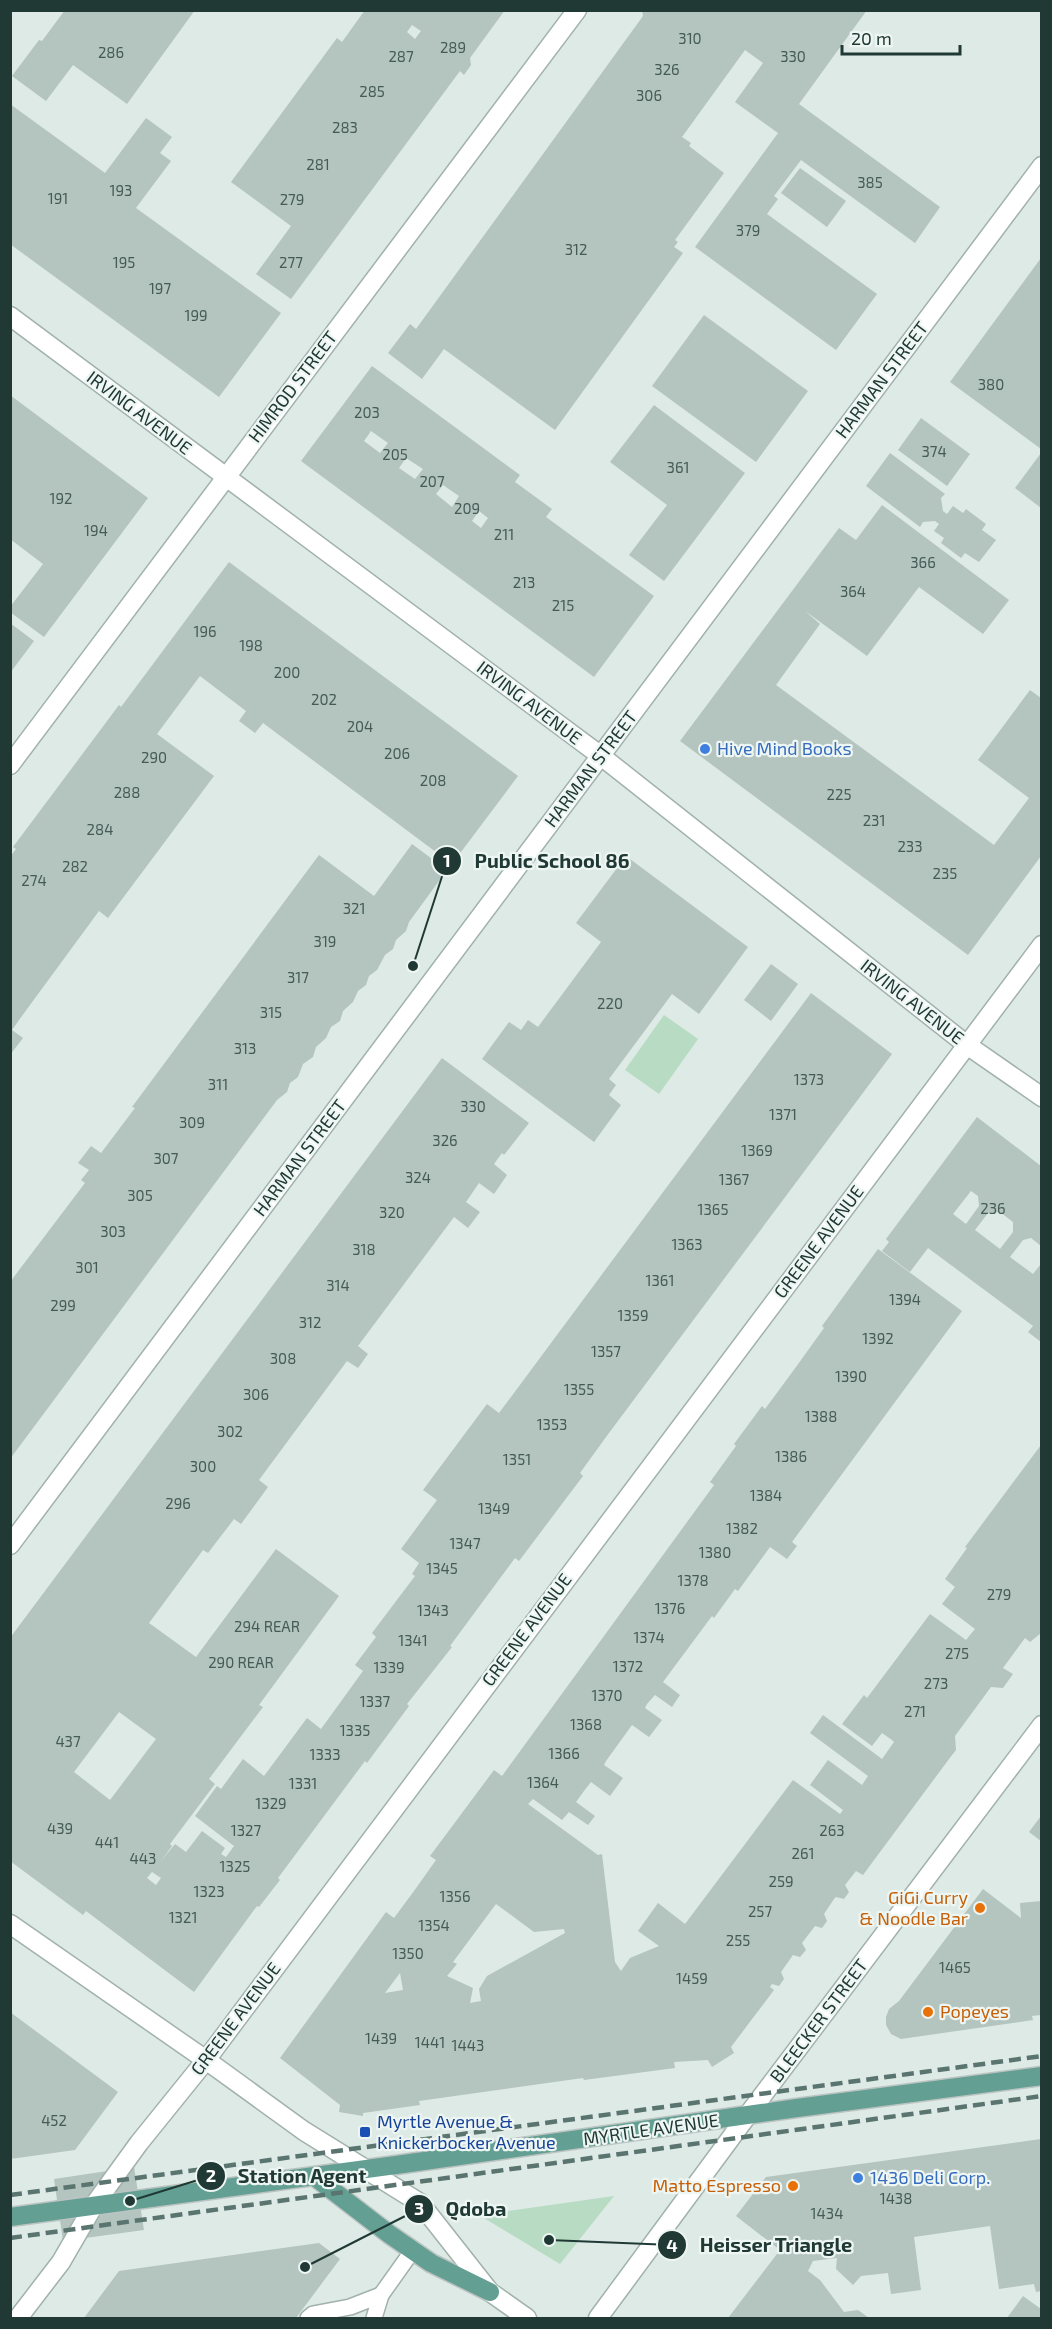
<svg xmlns="http://www.w3.org/2000/svg" width="1052" height="2329" viewBox="0 0 1052 2329" font-family="'Exo 2',sans-serif">
<style>
.green{fill:#b7dbc3}
.building{fill:#b4c4be;fill-rule:evenodd}
.lines{fill:none;stroke-linecap:round;stroke-linejoin:round}
.service-casing{stroke:#a1b1ac;stroke-width:18}
.pedestrian-casing{stroke:#a1b1ac;stroke-width:21}
.minor-casing{stroke:#a1b1ac;stroke-width:21}
.primary-casing{stroke:#bcc4c2;stroke-width:21}
.service{stroke:#fff;stroke-width:15}
.pedestrian{stroke:#fff;stroke-width:18}
.minor{stroke:#fff;stroke-width:18}
.primary{stroke:#639f93;stroke-width:18}
.rail{stroke:#5a756f;stroke-width:4.5;stroke-dasharray:12 6;stroke-linecap:butt}
.shop-dot{fill:#3f7fe0;stroke:#eef6f3;stroke-width:2}
.food-dot{fill:#e8710a;stroke:#eef6f3;stroke-width:2}
.transit-dot{fill:#1a4fb4;stroke:#eef6f3;stroke-width:2}
.labels{text-anchor:middle;stroke-width:4.5;stroke-linejoin:round;paint-order:stroke}
.number-label{font-size:15px;fill:#455c56}
.street-label{font-size:18px;fill:#203934;stroke:#eef6f3}
.shop-label{font-size:18px;fill:#366cbe;stroke:#eef6f3;text-anchor:start}
.food-label{font-size:18px;fill:#c56008;stroke:#eef6f3;text-anchor:end}
.transit-label{font-size:18px;fill:#164399;stroke:#eef6f3;text-anchor:start}
.leader{fill:none;stroke:#203934;stroke-width:2}
.callout-dot{fill:#203934;stroke:#eef6f3;stroke-width:2}
.mark-label{font-size:18px;text-anchor:middle;font-weight:bold;fill:#fff}
.callout-label{font-size:20px;text-anchor:middle;font-weight:bold;fill:#203934;stroke:#eef6f3;stroke-width:4.5;stroke-linejoin:round;paint-order:stroke}
</style>
<rect width="100%" height="100%" fill="#deeae5"/>
<!-- green -->
<g class="green">
<path d="M664,1015L698,1039L659,1094L625,1070Z"/>
<path d="M614,2196L560,2264L479,2215Z"/>
</g>
<!-- building -->
<g class="building">
<path d="M65,10H195L127,104L73,65L46,101L12,76L39,40L42,41Z"/>
<path d="M365,10H505L470,58L471,65L464,75L460,71L291,299L256,274L291,226L231,182L337,38L342,42ZM412,25L421,31L415,39L407,32Z"/>
<path d="M642,10H867L799,104L940,207L915,243L801,160L774,196L778,199L767,214L877,294L836,350L695,247L778,133L735,102L763,63L745,50L682,137L691,143L689,146L724,173L675,240L678,242L674,247L683,253L555,430L444,349L422,379L388,353L410,324L416,329L643,16Z"/>
<path d="M10,104L105,173L146,118L172,137L160,153L171,161L136,208L281,313L219,397L10,244Z"/>
<path d="M800,168L846,201L827,227L781,193Z"/>
<path d="M1041,258V449L950,382Z"/>
<path d="M704,315L808,391L756,462L652,386Z"/>
<path d="M372,366L520,475L515,482L552,509L546,517L654,596L594,677L301,461ZM371,431L388,443L380,453L364,441ZM406,458L423,469L415,479L399,468ZM443,485L459,496L452,507L436,494ZM479,511L488,518L481,528L472,521Z"/>
<path d="M10,395L148,498L44,637L10,612V607L43,564L10,539Z"/>
<path d="M654,405L745,473L664,581L629,555L667,505L610,462Z"/>
<path d="M921,418L970,454L947,486L898,450Z"/>
<path d="M890,453L945,494L941,498L943,511L947,514L953,506L963,513L966,509L986,524L982,530L996,540L979,562L965,553L961,558L941,543L944,538L934,531L939,524L935,521L923,522L920,527L866,486Z"/>
<path d="M1041,453V508L1015,488Z"/>
<path d="M882,505L1009,600L983,634L919,587L867,656L805,611L820,624L776,685L994,845L1029,798L978,760L1030,690L1041,698V856L968,955L680,741L839,528L856,540Z"/>
<path d="M229,562L518,776L452,864L263,723L255,733L239,721L246,711L200,676L157,734L214,776L108,918L99,911L19,1020L12,1030L23,1038L10,1055V857L16,849L13,847L119,705L121,707Z"/>
<path d="M10,623L34,641L10,673Z"/>
<path d="M412,844L447,870L409,922L406,931L396,940L393,949L385,955L377,970L369,976L366,985L358,991L353,1002L343,1011L340,1021L331,1027L326,1038L316,1047L313,1057L303,1064L298,1077L290,1083L287,1092L277,1100L10,1459V1282L85,1183L81,1180L89,1170L78,1163L91,1146L101,1153L135,1108L132,1107L319,855L374,896Z"/>
<path d="M626,856L748,947L699,1014L672,994L609,1079L616,1085L609,1095L621,1105L594,1142L482,1059L509,1022L521,1030L528,1020L538,1027L601,942L576,923Z"/>
<path d="M771,964L798,984L771,1021L744,1000Z"/>
<path d="M811,993L892,1054L606,1437L580,1473L583,1476L519,1561L515,1558L450,1646L452,1647L407,1704L409,1706L367,1763L365,1761L278,1878L280,1880L259,1907L257,1906L194,1992L86,1911L83,1915L10,1861V1638L442,1058L529,1123L504,1155L502,1153L494,1164L507,1175L494,1194L479,1183L466,1202L480,1212L468,1228L454,1217L358,1346L368,1354L358,1368L347,1361L259,1480L268,1487L241,1524L234,1519L208,1553L203,1550L149,1623L196,1657L276,1549L339,1596L259,1705L263,1707L209,1779L215,1784L170,1844L172,1846L161,1861L175,1844L186,1852L202,1831L225,1848L221,1854L226,1857L234,1846L195,1816L217,1786L221,1789L243,1759L264,1776L307,1718L321,1729L363,1671L355,1665L376,1637L372,1633L415,1576L412,1574L419,1563L401,1549L437,1500L423,1490L487,1404L499,1413ZM119,1712L156,1739L110,1800L74,1772ZM152,1872L161,1878L156,1885L147,1878Z"/>
<path d="M977,1117L1041,1166V1246L1031,1238L1023,1240L1010,1257L1033,1274L1041,1264V1342L1028,1332L1033,1326L928,1248L910,1272L882,1251L889,1242L886,1239ZM971,1191L978,1196L979,1206L966,1224L953,1214ZM1000,1212L1013,1222V1232L1000,1249L975,1230L988,1213Z"/>
<path d="M878,1249L962,1311L792,1542L797,1546L787,1559L770,1547L738,1591L735,1589L714,1618L712,1616L663,1682L680,1695L672,1707L655,1695L647,1704L645,1708L662,1720L649,1737L632,1725L606,1761L604,1765L623,1778L610,1796L591,1782L584,1791L576,1802L595,1816L588,1825L569,1812L562,1820L533,1799L528,1804L598,1855L602,1854L615,1962L621,1971L630,1958L659,1946L638,1931L658,1903L685,1924L793,1780L840,1814L843,1810L810,1785L828,1760L862,1785L868,1776L810,1733L823,1715L882,1759L894,1742L892,1740L882,1733L872,1746L842,1724L864,1695L867,1698L930,1614L966,1640L975,1629L942,1604L955,1587L945,1579L967,1548L965,1547L1041,1445V1633L1030,1642L1025,1638L1003,1668L1013,1674L1003,1688L991,1687L955,1736L956,1750L949,1759L863,1875L856,1871L845,1885L849,1892L844,1899L836,1897L834,1899L824,1914L827,1921L822,1928L815,1926L802,1943L806,1950L800,1957L793,1955L781,1972L784,1979L779,1986L772,1984L770,1987L774,1990L731,2047L734,2053L712,2067L708,2060L674,2062L675,2068L584,2080L583,2078L419,2101L420,2105L363,2113V2116L339,2112L340,2105L280,2058L386,1912L394,1918L414,1891L436,1860L430,1856L494,1770L502,1776L714,1485L710,1482L736,1446L734,1444L762,1406L765,1409L796,1367L824,1328L822,1326ZM496,1904L534,1932L564,1929L565,1933L487,1976L479,1989L481,2001L470,2003L473,1988L447,1976L457,1964L453,1962ZM400,1973L403,1990L385,1993Z"/>
<path d="M1041,1816V1841L1029,1832Z"/>
<path d="M983,1889L1021,1918L1020,1903L1041,1901V2015L1032,2016L1033,2020L901,2039L891,2034L886,2025V2017L889,2009L899,2001Z"/>
<path d="M10,2012L118,2092L75,2150L10,2159Z"/>
<path d="M1041,2139V2291L1036,2292L1034,2284L999,2289L990,2226L914,2237L921,2290L891,2294L888,2273L861,2276L853,2285L836,2269L837,2258L813,2261L808,2271L820,2280L844,2312L858,2310L869,2318H728L780,2250L736,2216L766,2177Z"/>
<path d="M134,2167L144,2230L63,2241L54,2179Z"/>
<path d="M319,2243L340,2259L296,2318H84L119,2271Z"/>
<path d="M1023,2296L1041,2309V2318H1007Z"/>
</g>
<g class="lines">
<defs>
<g id="service">
<path d="M308,2318L313,2314L350,2307L381,2295"/>
<path d="M374,2318L381,2295L413,2250"/>
</g>
<path id="pedestrian" d="M94,2205L139,2143L206,2060"/>
<g id="minor">
<path d="M10,316L601,756L967,1045L1042,1097"/>
<path d="M10,765L577,10"/>
<path d="M10,1545L1042,166"/>
<path d="M10,1924L206,2060L304,2131L420,2203L490,2292L527,2318"/>
<path d="M206,2060L1042,945"/>
<path d="M18,2318L61,2262L94,2205"/>
<path d="M598,2318L747,2116L1042,1725"/>
</g>
<g id="primary">
<path d="M315,2177L389,2234L431,2263L490,2292"/>
<path d="M10,2217L396,2165L797,2108L1042,2076"/>
</g>
</defs>
<!-- service casing -->
<use href="#service" class="service-casing"/>
<!-- pedestrian casing -->
<use href="#pedestrian" class="pedestrian-casing"/>
<!-- minor casing -->
<use href="#minor" class="minor-casing"/>
<!-- primary casing -->
<use href="#primary" class="primary-casing"/>
<!-- service -->
<use href="#service" class="service"/>
<!-- pedestrian -->
<use href="#pedestrian" class="pedestrian"/>
<!-- minor -->
<use href="#minor" class="minor"/>
<!-- primary -->
<use href="#primary" class="primary"/>
<!-- rail -->
<g class="rail">
<path d="M10,2195L1042,2056"/>
<path d="M10,2238L1042,2096"/>
</g>
</g>
<!-- markers -->
<g class="shop-dot">
<circle cx="705" cy="749" r="6"/>
<circle cx="858" cy="2178" r="6"/>
</g>
<g class="food-dot">
<circle cx="980" cy="1908" r="6"/>
<circle cx="928" cy="2012" r="6"/>
<circle cx="793" cy="2186" r="6"/>
</g>
<rect class="transit-dot" x="359" y="2126" width="12" height="12" rx="3"/>
<g class="labels">
<!-- number labels -->
<g class="number-label">
<text x="690" y="44">310</text>
<text x="453" y="53">289</text>
<text x="111" y="58">286</text>
<text x="401" y="62">287</text>
<text x="793" y="62">330</text>
<text x="667" y="75">326</text>
<text x="372" y="97">285</text>
<text x="649" y="101">306</text>
<text x="345" y="133">283</text>
<text x="318" y="170">281</text>
<text x="870" y="188">385</text>
<text x="121" y="196">193</text>
<text x="58" y="204">191</text>
<text x="292" y="205">279</text>
<text x="748" y="236">379</text>
<text x="576" y="255">312</text>
<text x="124" y="268">195</text>
<text x="291" y="268">277</text>
<text x="160" y="294">197</text>
<text x="196" y="321">199</text>
<text x="991" y="390">380</text>
<text x="367" y="418">203</text>
<text x="934" y="457">374</text>
<text x="395" y="460">205</text>
<text x="678" y="473">361</text>
<text x="432" y="487">207</text>
<text x="61" y="504">192</text>
<text x="467" y="514">209</text>
<text x="96" y="536">194</text>
<text x="504" y="540">211</text>
<text x="923" y="568">366</text>
<text x="524" y="588">213</text>
<text x="853" y="597">364</text>
<text x="563" y="611">215</text>
<text x="205" y="637">196</text>
<text x="251" y="651">198</text>
<text x="287" y="678">200</text>
<text x="324" y="705">202</text>
<text x="360" y="732">204</text>
<text x="397" y="759">206</text>
<text x="154" y="763">290</text>
<text x="433" y="786">208</text>
<text x="127" y="798">288</text>
<text x="839" y="800">225</text>
<text x="874" y="826">231</text>
<text x="100" y="835">284</text>
<text x="910" y="852">233</text>
<text x="75" y="872">282</text>
<text x="945" y="879">235</text>
<text x="34" y="886">274</text>
<text x="354" y="914">321</text>
<text x="325" y="947">319</text>
<text x="298" y="983">317</text>
<text x="610" y="1009">220</text>
<text x="271" y="1018">315</text>
<text x="245" y="1054">313</text>
<text x="809" y="1085">1373</text>
<text x="218" y="1090">311</text>
<text x="473" y="1112">330</text>
<text x="783" y="1120">1371</text>
<text x="192" y="1128">309</text>
<text x="445" y="1146">326</text>
<text x="757" y="1156">1369</text>
<text x="166" y="1164">307</text>
<text x="418" y="1183">324</text>
<text x="734" y="1185">1367</text>
<text x="140" y="1201">305</text>
<text x="993" y="1214">236</text>
<text x="713" y="1215">1365</text>
<text x="392" y="1218">320</text>
<text x="113" y="1237">303</text>
<text x="687" y="1250">1363</text>
<text x="364" y="1255">318</text>
<text x="87" y="1273">301</text>
<text x="660" y="1286">1361</text>
<text x="338" y="1291">314</text>
<text x="905" y="1305">1394</text>
<text x="63" y="1311">299</text>
<text x="633" y="1321">1359</text>
<text x="310" y="1328">312</text>
<text x="878" y="1344">1392</text>
<text x="606" y="1357">1357</text>
<text x="283" y="1364">308</text>
<text x="851" y="1382">1390</text>
<text x="579" y="1395">1355</text>
<text x="256" y="1400">306</text>
<text x="821" y="1422">1388</text>
<text x="552" y="1430">1353</text>
<text x="230" y="1437">302</text>
<text x="791" y="1462">1386</text>
<text x="517" y="1465">1351</text>
<text x="203" y="1472">300</text>
<text x="766" y="1501">1384</text>
<text x="178" y="1509">296</text>
<text x="494" y="1514">1349</text>
<text x="742" y="1534">1382</text>
<text x="465" y="1549">1347</text>
<text x="715" y="1558">1380</text>
<text x="442" y="1574">1345</text>
<text x="693" y="1586">1378</text>
<text x="999" y="1600">279</text>
<text x="670" y="1614">1376</text>
<text x="433" y="1616">1343</text>
<text x="267" y="1632">294 REAR</text>
<text x="649" y="1643">1374</text>
<text x="413" y="1646">1341</text>
<text x="957" y="1659">275</text>
<text x="241" y="1668">290 REAR</text>
<text x="628" y="1672">1372</text>
<text x="389" y="1673">1339</text>
<text x="936" y="1689">273</text>
<text x="607" y="1701">1370</text>
<text x="375" y="1707">1337</text>
<text x="915" y="1717">271</text>
<text x="586" y="1730">1368</text>
<text x="355" y="1736">1335</text>
<text x="68" y="1747">437</text>
<text x="564" y="1759">1366</text>
<text x="325" y="1760">1333</text>
<text x="543" y="1788">1364</text>
<text x="303" y="1789">1331</text>
<text x="271" y="1809">1329</text>
<text x="60" y="1834">439</text>
<text x="246" y="1836">1327</text>
<text x="832" y="1836">263</text>
<text x="107" y="1848">441</text>
<text x="803" y="1859">261</text>
<text x="143" y="1864">443</text>
<text x="235" y="1872">1325</text>
<text x="781" y="1887">259</text>
<text x="209" y="1897">1323</text>
<text x="455" y="1902">1356</text>
<text x="760" y="1917">257</text>
<text x="183" y="1923">1321</text>
<text x="434" y="1931">1354</text>
<text x="738" y="1946">255</text>
<text x="408" y="1959">1350</text>
<text x="955" y="1973">1465</text>
<text x="692" y="1984">1459</text>
<text x="381" y="2044">1439</text>
<text x="430" y="2048">1441</text>
<text x="468" y="2051">1443</text>
<text x="54" y="2126">452</text>
<text x="896" y="2204">1438</text>
<text x="827" y="2219">1434</text>
</g>
<!-- street labels -->
<g class="street-label">
<text transform="translate(882 380) rotate(-53)" y="6">HARMAN STREET</text>
<text transform="translate(293 387) rotate(-53)" y="6">HIMROD STREET</text>
<text transform="translate(139 413) rotate(37)" y="6">IRVING AVENUE</text>
<text transform="translate(529 703) rotate(37)" y="6">IRVING AVENUE</text>
<text transform="translate(591 769) rotate(-53)" y="6">HARMAN STREET</text>
<text transform="translate(912 1002) rotate(38)" y="6">IRVING AVENUE</text>
<text transform="translate(300 1158) rotate(-53)" y="6">HARMAN STREET</text>
<text transform="translate(819 1242) rotate(-53)" y="6">GREENE AVENUE</text>
<text transform="translate(527 1630) rotate(-53)" y="6">GREENE AVENUE</text>
<text transform="translate(236 2019) rotate(-53)" y="6">GREENE AVENUE</text>
<text transform="translate(819 2021) rotate(-53)" y="6">BLEECKER STREET</text>
<text transform="translate(651 2130) rotate(-8)" y="6">MYRTLE AVENUE</text>
</g>
<!-- shop labels -->
<g class="shop-label">
<text x="717" y="755">Hive Mind Books</text>
<text x="870" y="2184">1436 Deli Corp.</text>
</g>
<!-- food labels -->
<g class="food-label">
<text x="968" y="1904">GiGi Curry<tspan x="968" dy="21">&amp; Noodle Bar</tspan></text>
<text x="940" y="2018" text-anchor="start">Popeyes</text>
<text x="781" y="2192">Matto Espresso</text>
</g>
<!-- transit labels -->
<g class="transit-label">
<text x="377" y="2128">Myrtle Avenue &amp;<tspan x="377" dy="21">Knickerbocker Avenue</tspan></text>
</g>
</g>
<!-- callouts -->
<path class="leader" d="M413 966L447 861M130 2201L211 2176M305 2267L419 2209M549 2240L672 2245"/>
<g class="callout-dot">
<circle cx="413" cy="966" r="6"/>
<circle cx="130" cy="2201" r="6"/>
<circle cx="305" cy="2267" r="6"/>
<circle cx="549" cy="2240" r="6"/>
<circle cx="447" cy="861" r="15"/>
<circle cx="211" cy="2176" r="15"/>
<circle cx="419" cy="2209" r="15"/>
<circle cx="672" cy="2245" r="15"/>
</g>
<g class="mark-label">
<text x="447" y="867">1</text>
<text x="211" y="2182">2</text>
<text x="419" y="2215">3</text>
<text x="672" y="2252">4</text>
</g>
<g class="callout-label">
<text x="552" y="868">Public School 86</text>
<text x="302" y="2183">Station Agent</text>
<text x="476" y="2216">Qdoba</text>
<text x="776" y="2252">Heisser Triangle</text>
</g>
<!-- border -->
<rect width="1052" height="2329" fill="none" stroke="#203934" stroke-width="24"/>
<!-- scale -->
<path d="M842 45v9h118v-9" fill="none" stroke="#203934" stroke-width="3"/>
<text x="851" y="45" font-size="18" fill="#203934" stroke="#eef6f3" stroke-width="4.5" paint-order="stroke">20 m</text>
</svg>
